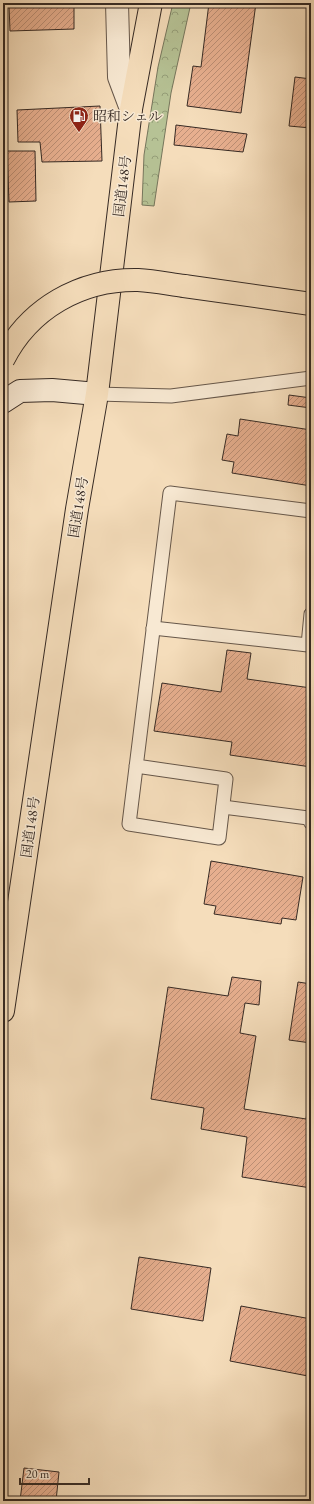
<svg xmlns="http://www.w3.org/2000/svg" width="314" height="1504" viewBox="0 0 314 1504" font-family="'EB Garamond','Noto Serif JP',serif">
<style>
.forest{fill:url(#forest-crowns);stroke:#76765c}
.building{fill:url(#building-hatch);stroke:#362a24}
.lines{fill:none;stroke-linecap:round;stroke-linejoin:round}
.lane-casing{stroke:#66574a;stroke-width:15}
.street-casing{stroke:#66574a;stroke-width:24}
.secondary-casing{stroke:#362a24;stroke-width:24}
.highway-casing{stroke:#362a24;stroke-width:24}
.lane{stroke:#f8e9d3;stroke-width:13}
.street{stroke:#f8e9d3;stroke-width:22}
.secondary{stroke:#f8e9d3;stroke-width:22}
.highway{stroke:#f5ddbb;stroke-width:22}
.highway-bridge-casing{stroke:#362a24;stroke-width:24;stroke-linecap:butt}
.highway-bridge{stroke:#f5ddbb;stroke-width:22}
.labels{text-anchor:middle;stroke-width:3;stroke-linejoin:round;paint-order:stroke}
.poi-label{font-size:14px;fill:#362a24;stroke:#f8e9d3;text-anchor:start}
.street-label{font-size:14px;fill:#362a24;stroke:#f8e9d3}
</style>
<defs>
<pattern id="forest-crowns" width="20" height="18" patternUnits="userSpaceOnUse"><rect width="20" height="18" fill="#b6c295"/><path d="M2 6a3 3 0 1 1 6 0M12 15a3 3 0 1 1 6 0" fill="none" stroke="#959e79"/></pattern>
<pattern id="building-hatch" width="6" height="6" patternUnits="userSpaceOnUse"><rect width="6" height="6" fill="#e7af8f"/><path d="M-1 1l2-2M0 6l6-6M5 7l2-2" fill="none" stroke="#bc8f75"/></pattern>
</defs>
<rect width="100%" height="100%" fill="#f5ddbb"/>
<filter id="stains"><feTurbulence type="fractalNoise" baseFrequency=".005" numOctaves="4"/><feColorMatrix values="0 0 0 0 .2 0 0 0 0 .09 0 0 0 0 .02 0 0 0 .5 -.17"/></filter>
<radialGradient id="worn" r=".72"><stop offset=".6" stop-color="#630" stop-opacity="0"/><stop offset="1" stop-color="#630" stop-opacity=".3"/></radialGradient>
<!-- forest -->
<path class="forest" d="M173,3H191L171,93L154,206L142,205L144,155L158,67Z"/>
<!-- building -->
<g class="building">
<path d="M74,3V29L10,31L9,5Z"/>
<path d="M209,3H256L241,113L187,106L193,66L201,67Z"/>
<path d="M295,77L311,79V128L289,126Z"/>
<path d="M100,106L102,161L42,162L40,142H18L17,110Z"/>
<path d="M176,125L247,134L243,152L174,145Z"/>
<path d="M7,151H35L36,201L9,202Z"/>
<path d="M289,395L311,398V408L288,405Z"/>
<path d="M240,419L311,430V486L232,473L234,462L222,460L227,434L238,436Z"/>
<path d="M227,650L251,653L247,679L311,688V767L230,755L232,742L154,731L162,683L221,692Z"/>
<path d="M211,861L303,877L296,920L282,918L281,924L214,914L216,906L204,904Z"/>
<path d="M232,977L261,981L259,1005L245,1003L240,1033L256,1036L244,1109L306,1119L310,1095H311V1188L242,1177L247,1137L201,1129L204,1108L151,1099L168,987L228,996Z"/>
<path d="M298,982L311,984V1043L289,1040Z"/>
<path d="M139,1257L211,1268L203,1321L131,1309Z"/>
<path d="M241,1306L311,1319V1362L308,1376L230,1361Z"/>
<path d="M24,1468L59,1472L56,1501H20Z"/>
</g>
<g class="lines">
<defs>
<g id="lane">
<path d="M97,394L171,396L311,378"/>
<path d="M153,628L308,645L311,647"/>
<path d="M308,645L311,614"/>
<path d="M136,766L226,779L219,838L129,824L170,493L311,511"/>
<path d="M223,807L308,818L311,823"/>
</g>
<path id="street" d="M117,3L119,77L131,109"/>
<path id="secondary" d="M3,402L20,391L52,390L97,394"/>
<g id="highway">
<path d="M184,286L311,304"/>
<path d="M3,1011L77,509L97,394L131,109L151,3"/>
</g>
</defs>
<!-- lane casing -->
<use href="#lane" class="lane-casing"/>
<!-- street casing -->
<use href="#street" class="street-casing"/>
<!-- secondary casing -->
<use href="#secondary" class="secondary-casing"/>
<!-- highway casing -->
<use href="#highway" class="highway-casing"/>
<!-- lane -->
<use href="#lane" class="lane"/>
<!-- street -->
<use href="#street" class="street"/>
<!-- secondary -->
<use href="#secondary" class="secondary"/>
<!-- highway -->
<use href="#highway" class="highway"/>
<defs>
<path id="highway-bridge" d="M3,360C29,308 81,279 138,280C154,281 169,284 184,286"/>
</defs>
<!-- highway-bridge casing -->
<use href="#highway-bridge" class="highway-bridge-casing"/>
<!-- highway-bridge -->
<use href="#highway-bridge" class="highway-bridge"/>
</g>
<!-- icons -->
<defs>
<symbol id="fuel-pin" viewBox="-11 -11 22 30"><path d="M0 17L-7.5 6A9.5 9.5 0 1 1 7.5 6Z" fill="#8f2418" stroke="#f8e9d3"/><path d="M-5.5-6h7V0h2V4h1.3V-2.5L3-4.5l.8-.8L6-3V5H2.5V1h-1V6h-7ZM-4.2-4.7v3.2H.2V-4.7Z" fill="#fff"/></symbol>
</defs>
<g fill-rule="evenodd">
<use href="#fuel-pin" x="68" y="105" width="22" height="30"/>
</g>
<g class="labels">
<!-- poi labels -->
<g class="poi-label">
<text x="93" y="121">昭和シェル</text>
</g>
<!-- street labels -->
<g class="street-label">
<text transform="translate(122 186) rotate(-83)" y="5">国道148号</text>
<text transform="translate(78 507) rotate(-81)" y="5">国道148号</text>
<text transform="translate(30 827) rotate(-82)" y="5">国道148号</text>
</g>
</g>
<!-- margin -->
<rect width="314" height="1504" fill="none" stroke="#f5ddbb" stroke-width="16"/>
<rect x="4" y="4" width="306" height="1496" fill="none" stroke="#362a24" stroke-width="2"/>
<rect x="8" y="8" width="298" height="1488" fill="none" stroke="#362a24"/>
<!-- scale -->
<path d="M20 1478v6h69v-6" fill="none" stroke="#362a24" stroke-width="2"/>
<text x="26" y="1478" font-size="12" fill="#362a24" stroke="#f8e9d3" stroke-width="3" paint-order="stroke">20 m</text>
<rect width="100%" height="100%" filter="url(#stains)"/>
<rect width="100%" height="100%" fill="url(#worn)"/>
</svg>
